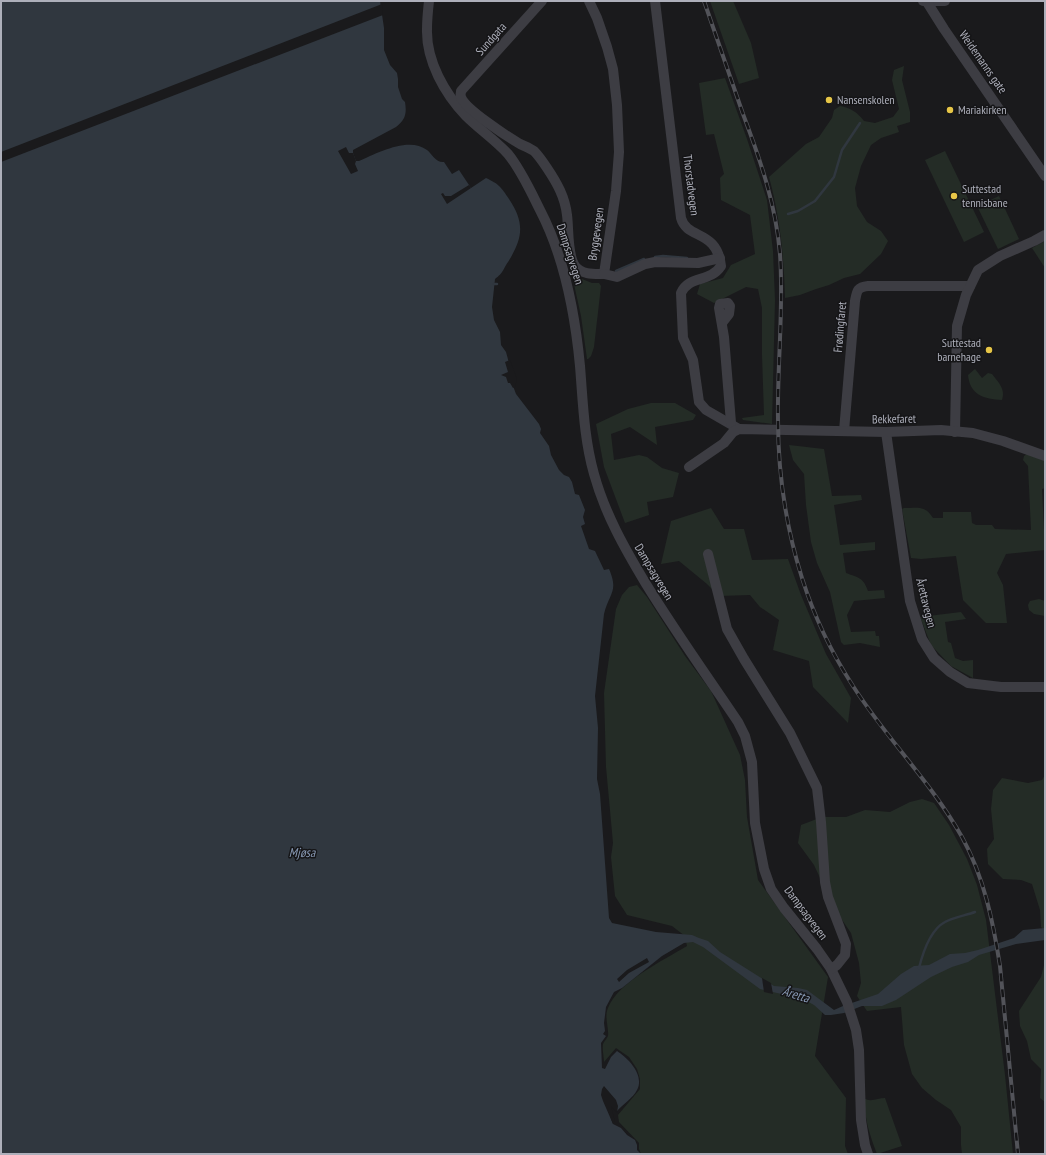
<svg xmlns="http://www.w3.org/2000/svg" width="1046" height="1155" viewBox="0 0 1046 1155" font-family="'PT Sans Narrow',sans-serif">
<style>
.green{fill:#242c26}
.water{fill:#30373f}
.pier{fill:#1a1a1c}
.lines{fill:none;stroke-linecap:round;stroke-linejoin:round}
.stream{stroke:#30373f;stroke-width:2.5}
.street{stroke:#3d3d43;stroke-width:10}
.rail-casing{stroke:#525359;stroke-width:4}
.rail{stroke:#151517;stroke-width:2.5;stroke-dasharray:8;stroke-linecap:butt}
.poi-dot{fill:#e7c647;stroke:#151517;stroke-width:1.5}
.labels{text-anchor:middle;stroke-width:3;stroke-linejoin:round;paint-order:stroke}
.street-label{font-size:12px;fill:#adafba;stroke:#151517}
.poi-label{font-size:12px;fill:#adafba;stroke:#151517;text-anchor:start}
.water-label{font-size:13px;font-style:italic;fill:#8798b3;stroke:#151517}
</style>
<rect width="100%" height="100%" fill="#1a1a1c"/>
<!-- green -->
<g class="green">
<path d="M710,1H733L751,43L759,78L739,84Z"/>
<path d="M904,66L902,80L910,112V122L897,126L899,132L881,138L871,145L861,166L855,188L857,206L867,222L881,231L888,241L881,254L860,274L844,278L829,285L816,289L800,295L785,298C784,257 780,217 769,177L806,144L819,137L832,118L834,110L840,106C851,108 857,112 864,121L875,123L893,117L899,109L892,80L894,70Z"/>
<path d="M725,78L747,139L767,200L773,251L775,300L772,424L743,420L742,418L764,415L762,355V308L758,289L746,287L714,303L697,294L700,284L723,278L731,265L755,254L750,215L721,200L720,178L724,174L714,134L706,135L699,83Z"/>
<path d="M945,151L984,232L964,242L925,160Z"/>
<path d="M999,196L1019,239L998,249L977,206Z"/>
<path d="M1045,241V268L1032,248Z"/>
<path d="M572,275L592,283H599L601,286L594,347L591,356L588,359H587L581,316Z"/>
<path d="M975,369L982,378L988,373L992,374C998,382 1006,389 1002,400C984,399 970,395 968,375Z"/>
<path d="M651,403H675L696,415L693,420L655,427L657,445L630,427L611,434L614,460L639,455L647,457L662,468L679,473L673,497L647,502L649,515L625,523L604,467L596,424L628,409Z"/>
<path d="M789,445L824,449L832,496L861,495L862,500L834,505L840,545L875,542V550L843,553L846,573C859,578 863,577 868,591L884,590L885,598L854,601L847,615L851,632L875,631L876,636H879L880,647L860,643L844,645L841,642L830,592L817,563L811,542L806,505L804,474L793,460Z"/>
<path d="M1027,454L1045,461V488L1042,489L1045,550L1006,554L997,573L1003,585L1007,623H986L963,600L956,556L921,559L911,558L902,509L904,508C918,508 925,505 933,518H943V512H971L972,523L976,525H992L995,529L1031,530L1028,466L1023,460L1024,456Z"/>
<path d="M711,508L724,529H744L752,560L788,559L801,595L826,654L851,698L848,723L813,687L809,661L773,650L779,620L760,607L750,595L719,596L707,584L679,561L661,564L671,521Z"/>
<path d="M637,585L647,597L685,656L711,691L740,755L745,780L747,817L758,880L828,977L815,1056L846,1098L845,1146L848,1154H641L639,1149V1143L619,1122L618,1115L640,1089V1079L637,1069L629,1057L616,1048L604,1062C604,1057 602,1050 603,1044C604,1041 607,1039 608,1036C609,1027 604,1017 608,1008C618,982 664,960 687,946L685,936L672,926L627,915L615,896L611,857L613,843L606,767L604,693L616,609L622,595L629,587Z"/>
<path d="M1039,599L1045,601V616L1034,614L1029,610L1028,605L1030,601Z"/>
<path d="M961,612L966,619L945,622L948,642L951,643L955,658L963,661L973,660V678L951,666L931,645L920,617Z"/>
<path d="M1045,775V931L1041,927L1040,910L1032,884L1021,880L1003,879L988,864L987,849L994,839L991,809L993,790L1002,778L1028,783L1042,780Z"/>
<path d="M922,799L934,803L949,825L967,859L977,885L986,920L1005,1075L1013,1154H962L961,1145V1127L951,1110L936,1100L922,1088L912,1074L904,1045L901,1007L867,1011L857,996L861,983L859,963L851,933L834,908L814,865L798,843L801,825L822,817H846L865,810L890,812L910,802Z"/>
<path d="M1045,961V1102L1040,1098L1041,1069L1031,1059L1027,1041L1020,1026L1019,1011L1041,977Z"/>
<path d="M864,1098C870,1103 878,1098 885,1098L902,1146L877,1154C869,1133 865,1120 864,1098Z"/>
</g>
<!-- water -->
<path class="water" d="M1,1H380L384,28V50L390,65L397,73L398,79V87L402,99L405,102C407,114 405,120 396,127L353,150V153L356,161H359C377,153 409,136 427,150C432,154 436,163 444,162L452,174L459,170L471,188L486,178C499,184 501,187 509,199C525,223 523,238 508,262C502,271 504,272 495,279L492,307L494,320L500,332L501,345L506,352L509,363L513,386L516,394L539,424L541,429L540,433L549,446L551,455L559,470L564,475L569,477L572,482L575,494L579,495L585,510L583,517L585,524L581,526L589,549L595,551L604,570L609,569C619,592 609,593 604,614L595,696L598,728L597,779L600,794L609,918L612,923L656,932L692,935L699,938L708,941L720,952L774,986L798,988L807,990L834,1010L843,1006L878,994L901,974L914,966L929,965L950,954L965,953L978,950L1014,938L1023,930L1045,928V940L1016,944L979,955L968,962L952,967L931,977L896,1000L882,1006H862L844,1013L831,1015H825L814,1005L803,999L760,989L703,947L693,942L684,943L662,956L622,988L614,992L606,1007L604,1023L605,1031L603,1034L606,1036L601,1043L602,1068L605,1069L611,1057L617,1051C628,1058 645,1075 637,1090C633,1098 623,1104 617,1111L608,1102L611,1119L613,1124L621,1128L627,1135L635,1140L637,1145V1150L641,1154H1Z"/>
<!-- pier -->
<g class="pier">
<path d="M382,4L383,15L1,162V152Z"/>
<path d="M346,147L349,153H353L356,161L355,164L358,171L351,174L338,151Z"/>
<path d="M469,185L471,188L447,204L441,194L443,193L445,196H451Z"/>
<path d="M510,360L517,379L515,387L513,388L510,383H508L506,377L501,375L508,372L505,362Z"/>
<path d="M647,958L649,962L629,973L619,982L617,979L627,970Z"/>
<path d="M762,978L771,983L773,994L764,992Z"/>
<path d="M604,1086L616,1100L618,1106L617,1113L611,1106L615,1122L613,1124L603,1101L601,1095L602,1089Z"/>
</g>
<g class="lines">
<!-- stream -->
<g class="stream">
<path d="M788,214L798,211L815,201L834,177L842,150L860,123"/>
<path d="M655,257L663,256L687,258"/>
<path d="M616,271L644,259"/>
<path d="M494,284H497"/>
<path d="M919,968C923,952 930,930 945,922C951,918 967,915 975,912"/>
</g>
<!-- street -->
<g class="street">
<path d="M429,1C428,10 427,20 427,29C426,61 445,94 466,116C479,129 495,140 508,154C521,170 531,192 540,210C565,258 575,313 580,366C583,403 584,439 594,474C605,514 625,549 646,584C675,631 707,676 738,722L745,736L752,762L755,823L764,869L771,889L784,908L817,949L831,969L847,1002L856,1030L859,1050L861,1120L865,1145L868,1154"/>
<path d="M542,1L461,91C461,94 460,94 461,97C465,109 508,137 520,144C525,146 529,148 534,151C539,156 543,162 547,168C557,183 565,197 567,215C569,229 567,255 575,266C582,275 594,274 604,274L616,191L619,152L617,105L613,69L607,47L597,18L589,1"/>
<path d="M655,1L681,218C687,240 717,229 721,266C710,283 689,275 681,293L683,338L693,360L699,402L706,410L739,429"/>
<path d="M923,1H945"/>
<path d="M927,2L944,29L1045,176"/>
<path d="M604,274L617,277L645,264L655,262L698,263L720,258"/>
<path d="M722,323L729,314L730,306L728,303L720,304L719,308L724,337L731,423"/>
<path d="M844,431L855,301C857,291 857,287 868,286H970"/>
<path d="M886,432L910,601L922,639L934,658L950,672L968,683L1001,687H1045"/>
<path d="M955,432L957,326L966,295L978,270L1000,256L1034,241L1045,235"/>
<path d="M689,467L724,443L733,432L739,429L886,432L941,430L973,433L1003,441L1045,456"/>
<path d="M708,554L727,629L744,659L790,733L817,788L821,822L825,882L828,897L846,944L845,955L837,965L831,969"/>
</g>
<defs>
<path id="rail" d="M704,1C717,39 730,76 743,114C760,159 776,205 780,254C784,309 777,364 778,420C778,474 786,527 802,578C814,616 831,652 853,686C886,738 931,782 962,837C984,877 993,921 1000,966L1018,1154"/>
</defs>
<!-- rail casing -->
<use href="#rail" class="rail-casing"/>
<!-- rail -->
<use href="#rail" class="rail"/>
</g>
<!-- markers -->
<g class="poi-dot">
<circle cx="829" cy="100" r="4"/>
<circle cx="950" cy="110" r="4"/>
<circle cx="954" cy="196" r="4"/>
<circle cx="989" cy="350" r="4"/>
</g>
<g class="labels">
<!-- street labels -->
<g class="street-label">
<text transform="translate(491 39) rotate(-48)" y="4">Sundgata</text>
<text transform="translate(983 62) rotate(55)" y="4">Weidemanns gate</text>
<text transform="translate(691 185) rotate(83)" y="4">Thorstadvegen</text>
<text transform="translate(596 234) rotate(-82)" y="4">Bryggevegen</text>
<text transform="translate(570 254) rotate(72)" y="4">Dampsagvegen</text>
<text transform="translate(840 327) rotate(-85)" y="4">Frødingfaret</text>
<text transform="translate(894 419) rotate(-1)" y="4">Bekkefaret</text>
<text transform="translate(654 572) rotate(59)" y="4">Dampsagvegen</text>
<text transform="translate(926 603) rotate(76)" y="4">Årettavegen</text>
<text transform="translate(806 913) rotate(53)" y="4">Dampsagvegen</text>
</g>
<!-- poi labels -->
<g class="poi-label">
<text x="837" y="104">Nansenskolen</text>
<text x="958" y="114">Mariakirken</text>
<text x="962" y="193">Suttestad<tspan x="962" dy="14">tennisbane</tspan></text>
<text x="981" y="347" text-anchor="end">Suttestad<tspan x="981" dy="14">barnehage</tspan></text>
</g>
<!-- water labels -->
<g class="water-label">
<text x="302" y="857">Mjøsa</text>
<text transform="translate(796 994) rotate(17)" y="5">Åretta</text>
</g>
</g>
<!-- border -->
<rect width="1046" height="1155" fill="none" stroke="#adafba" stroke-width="4"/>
</svg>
